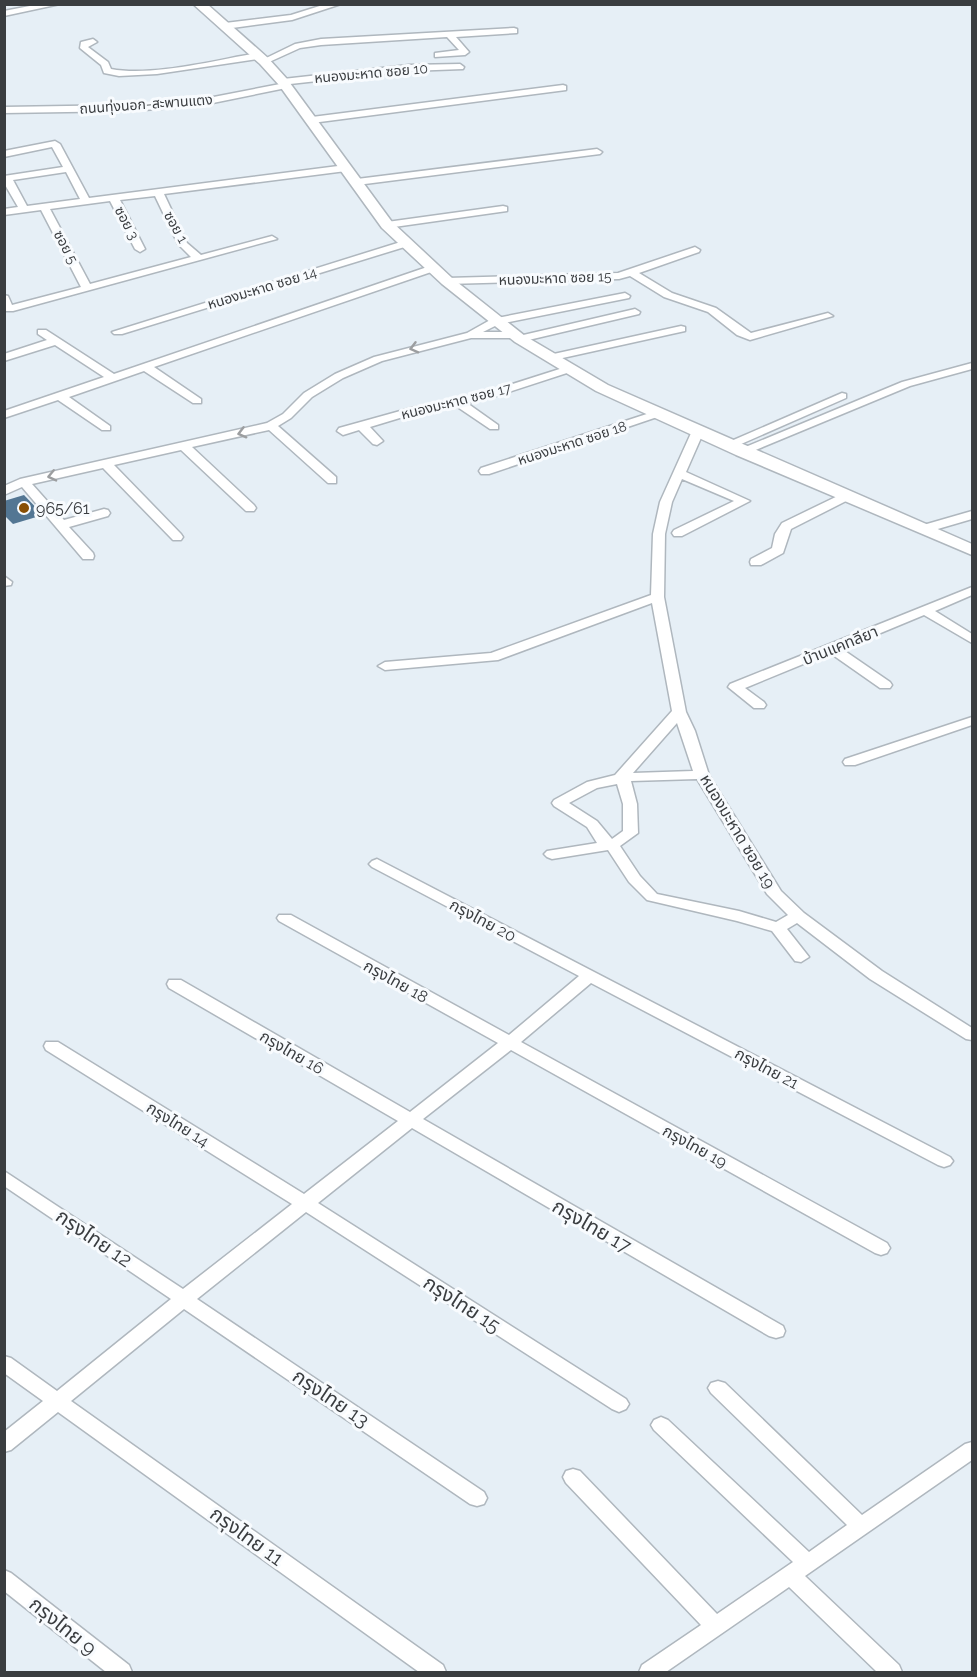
<svg xmlns="http://www.w3.org/2000/svg" width="977" height="1677" viewBox="0 0 977 1677" font-family="Raleway,'Noto Sans Thai',sans-serif">
<style>
.building{fill:#537693}
.lines{fill:none;stroke-linecap:round;stroke-linejoin:round}
.street-casing{stroke:#afb7be;stroke-width:3}
.secondary-casing{stroke:#afb7be;stroke-width:3}
.street{fill:#fff;fill-rule:evenodd}
.secondary{fill:#fff;fill-rule:evenodd}
.oneway{stroke:#9c9ea0}
.poi-dot{fill:#884f04;stroke:#f8fbfe;stroke-width:2}
.labels{text-anchor:middle;stroke-width:6;stroke-linejoin:round;paint-order:stroke}
.far-street-label{font-size:14px;fill:#3a3d40;stroke:#f8fbfe}
.poi-label{font-size:16px;fill:#3a3d40;stroke:#f8fbfe;text-anchor:start}
.street-label{font-size:16px;fill:#3a3d40;stroke:#f8fbfe}
.near-street-label{font-size:20px;fill:#3a3d40;stroke:#f8fbfe}
</style>
<rect width="100%" height="100%" fill="#e6eff6"/>
<!-- building -->
<path class="building" d="M24,495L43,515L13,524L4,515V501Z"/>
<g class="lines">
<defs>
<g id="street">
<path d="M40,4H60L4,16V11Z"/>
<path d="M326,4H341L292,20L225,29L221,26L225,23L291,15Z"/>
<path d="M514,28L517,29V33L456,37L469,52L465,55L435,57V53L459,50L447,37L321,45L300,48L267,63L260,61L295,44L321,39Z"/>
<path d="M93,39L97,42L88,47L108,62L111,69C152,77 216,60 258,53L262,56L258,59L157,74L119,76L104,73L101,65L80,48L81,42Z"/>
<path d="M460,64L464,67L463,69L409,71L290,84L286,88L198,106L130,111L4,113V107L130,105L198,100L280,84V80L283,79L409,65Z"/>
<path d="M563,85L566,86V90L312,123L307,120L312,117Z"/>
<path d="M55,141L60,144L89,198L346,165L351,168L346,171L164,194L187,243L201,255L272,236L277,239L13,311H5L4,295L8,296L12,305L81,287L41,210L4,215V209L18,207L4,183V176L63,167L52,147L4,157V151ZM66,172L80,199L27,206L13,180ZM155,196L178,244L191,257L90,284L50,209L110,201L135,249L140,252L145,249L120,200Z"/>
<path d="M597,149L602,152L600,154L357,185L352,182L357,179Z"/>
<path d="M503,206L507,207V211L387,228L382,225L387,222Z"/>
<path d="M407,240L412,243L411,245L122,334H114L112,332Z"/>
<path d="M695,247L700,250L699,252L639,273L672,293L716,308L751,333L828,313L833,316L750,340L737,335L708,312L664,297L630,276L619,279L447,284L442,281L447,278L618,273Z"/>
<path d="M433,265L438,268L437,270L154,367L201,399V403H193L144,371L69,397L110,426V430H102L58,400L4,418V411L104,377L55,345L4,361V354L47,340L38,334V330H46L114,374Z"/>
<path d="M625,293L630,296L629,298L499,324L483,332H514L518,333L519,336L635,309L640,312L639,314L520,342L516,341L515,338H471L382,361L343,378L312,397L291,418L278,426L336,477V483H328L269,430L192,447L254,505L256,508L254,511H246L181,450L114,465L181,534L183,537L181,540H173L103,468L32,484L64,520L104,509L108,510L110,513L108,516L69,527L93,553L94,556L93,559H83L22,487L4,495V486L20,479L267,423L283,414L304,393L335,374L374,357L467,333L492,319Z"/>
<path d="M681,326L685,327V331L549,361L543,358L549,355Z"/>
<path d="M972,363V369L910,386L746,454H738L736,451L902,382Z"/>
<path d="M569,366L573,367V371L490,398L467,403L498,425V429H490L456,406L413,414L370,427L383,441L377,445L373,444L359,430L343,435L337,431L339,428L411,408L484,393Z"/>
<path d="M842,393L846,394V398L732,448H724L722,445Z"/>
<path d="M659,410L663,411V415L489,474H481L479,471L481,468Z"/>
<path d="M698,427L704,431L686,472L750,501L682,536H674L672,533L674,530L734,501L682,479L672,502L665,534L664,597L686,712L695,731L709,775L781,891L804,913L882,971L972,1028V1040L966,1039L870,979L797,923L787,929L809,957L801,962L795,961L772,931L737,921L647,900L629,882L608,850L552,859L547,857L544,854L547,851L597,843L587,827L554,806L552,803L554,800L587,782L615,775L672,711L652,603L498,660L385,670L378,666L385,662L491,653L651,595L653,534L660,502L692,431ZM677,723L693,771L633,773ZM697,779L767,894L788,915L776,922L739,911L657,894L640,876L620,846L638,833L637,804L631,781ZM617,784L623,804V831L612,839L597,821L569,803L597,788Z"/>
<path d="M846,492L850,493L852,496L850,499L791,529L783,553L761,565H751L750,562L751,559L772,548L775,534L782,523Z"/>
<path d="M972,511V519L924,533L918,529L920,526Z"/>
<path d="M4,576L12,582L11,585L4,586Z"/>
<path d="M972,587V595L935,611L972,634V643L924,615L842,649L890,682L892,685L890,688H880L830,653L745,688L764,702L766,705L764,708H754L728,687L730,684Z"/>
<path d="M972,717V725L855,765H845L843,762L845,759Z"/>
<path d="M377,859L950,1157L953,1161L950,1165L944,1167L938,1165L591,983L521,1042L887,1243L890,1248L887,1253L881,1255L875,1253L511,1050L423,1119L783,1326L785,1331L783,1336L776,1338L769,1336L412,1128L318,1203L626,1399L629,1404L626,1409L619,1412L612,1409L306,1212L197,1299L484,1492L487,1498L484,1504L477,1506L470,1504L184,1309L71,1401L443,1665L446,1672H419L58,1412L11,1450L4,1452V1432L43,1401L4,1373V1356L11,1358L57,1391L171,1299L4,1186V1171L183,1289L292,1204L46,1050L44,1046L46,1042H58L304,1194L398,1121L169,988L167,984L169,980H181L410,1112L498,1043L279,921L277,918L279,915H291L509,1035L579,976L372,867L369,864L372,861Z"/>
<path d="M718,1381L725,1383L862,1515L965,1444L972,1442V1460L805,1576L899,1665L902,1672H877L789,1587L666,1672H639L642,1665L701,1625L566,1483L563,1477L566,1471L573,1469L580,1471L717,1614L793,1562L654,1430L651,1425L654,1420L661,1417L668,1420L809,1552L847,1525L711,1393L708,1388L711,1383Z"/>
<path d="M4,1570L11,1573L129,1665L132,1672H106L4,1591Z"/>
</g>
<path id="secondary" d="M193,4H207L268,58L287,79L392,222L452,278L525,336L608,385L972,544V555L736,455L596,391L515,342L442,284L382,228L279,85L260,64Z"/>
</defs>
<!-- street casing -->
<use href="#street" class="street-casing"/>
<!-- secondary casing -->
<use href="#secondary" class="secondary-casing"/>
<!-- street -->
<use href="#street" class="street"/>
<!-- secondary -->
<use href="#secondary" class="secondary"/>
</g>
<!-- one-way arrows -->
<defs><path id="oneway-chevron" d="M-2-3.5L2.5 0L-2 3.5" fill="none" stroke-width="1.6" stroke-linecap="round" stroke-linejoin="round" transform="scale(1.5)"/></defs>
<g class="oneway">
<use href="#oneway-chevron" transform="translate(414 348) rotate(165)"/>
<use href="#oneway-chevron" transform="translate(242 433) rotate(165)"/>
<use href="#oneway-chevron" transform="translate(52 476) rotate(167)"/>
</g>
<!-- markers -->
<circle class="poi-dot" cx="24" cy="508" r="6"/>
<g class="labels">
<!-- far-street labels -->
<g class="far-street-label">
<text transform="translate(371 73) rotate(-5)" y="5">หนองมะหาด ซอย 10</text>
<text transform="translate(146 104) rotate(-4)" y="5">ถนนทุ่งนอก-สะพานแตง</text>
<text transform="translate(127 223) rotate(62)" y="5">ซอย 3</text>
<text transform="translate(176 227) rotate(61)" y="5">ซอย 1</text>
<text transform="translate(66 247) rotate(62)" y="5">ซอย 5</text>
<text transform="translate(555 278) rotate(-2)" y="5">หนองมะหาด ซอย 15</text>
<text transform="translate(262 288) rotate(-17)" y="5">หนองมะหาด ซอย 14</text>
<text transform="translate(456 401) rotate(-14)" y="5">หนองมะหาด ซอย 17</text>
<text transform="translate(572 443) rotate(-18)" y="5">หนองมะหาด ซอย 18</text>
</g>
<!-- poi labels -->
<g class="poi-label">
<text x="36" y="514">965/61</text>
</g>
<!-- street labels -->
<g class="street-label">
<text transform="translate(840 645) rotate(-22)" y="6">บ้านแคทลียา</text>
<text transform="translate(738 831) rotate(59)" y="6">หนองมะหาด ซอย 19</text>
<text transform="translate(483 920) rotate(28)" y="6">กรุงไทย 20</text>
<text transform="translate(396 981) rotate(29)" y="6">กรุงไทย 18</text>
<text transform="translate(292 1052) rotate(30)" y="6">กรุงไทย 16</text>
<text transform="translate(767 1068) rotate(28)" y="6">กรุงไทย 21</text>
<text transform="translate(178 1124) rotate(32)" y="6">กรุงไทย 14</text>
<text transform="translate(695 1146) rotate(29)" y="6">กรุงไทย 19</text>
</g>
<!-- near-street labels -->
<g class="near-street-label">
<text transform="translate(592 1226) rotate(30)" y="7">กรุงไทย 17</text>
<text transform="translate(94 1238) rotate(34)" y="7">กรุงไทย 12</text>
<text transform="translate(462 1304) rotate(33)" y="7">กรุงไทย 15</text>
<text transform="translate(331 1398) rotate(34)" y="7">กรุงไทย 13</text>
<text transform="translate(247 1536) rotate(36)" y="7">กรุงไทย 11</text>
<text transform="translate(63 1626) rotate(39)" y="7">กรุงไทย 9</text>
</g>
</g>
<!-- border -->
<rect width="977" height="1677" fill="none" stroke="#3a3d40" stroke-width="12"/>
</svg>
